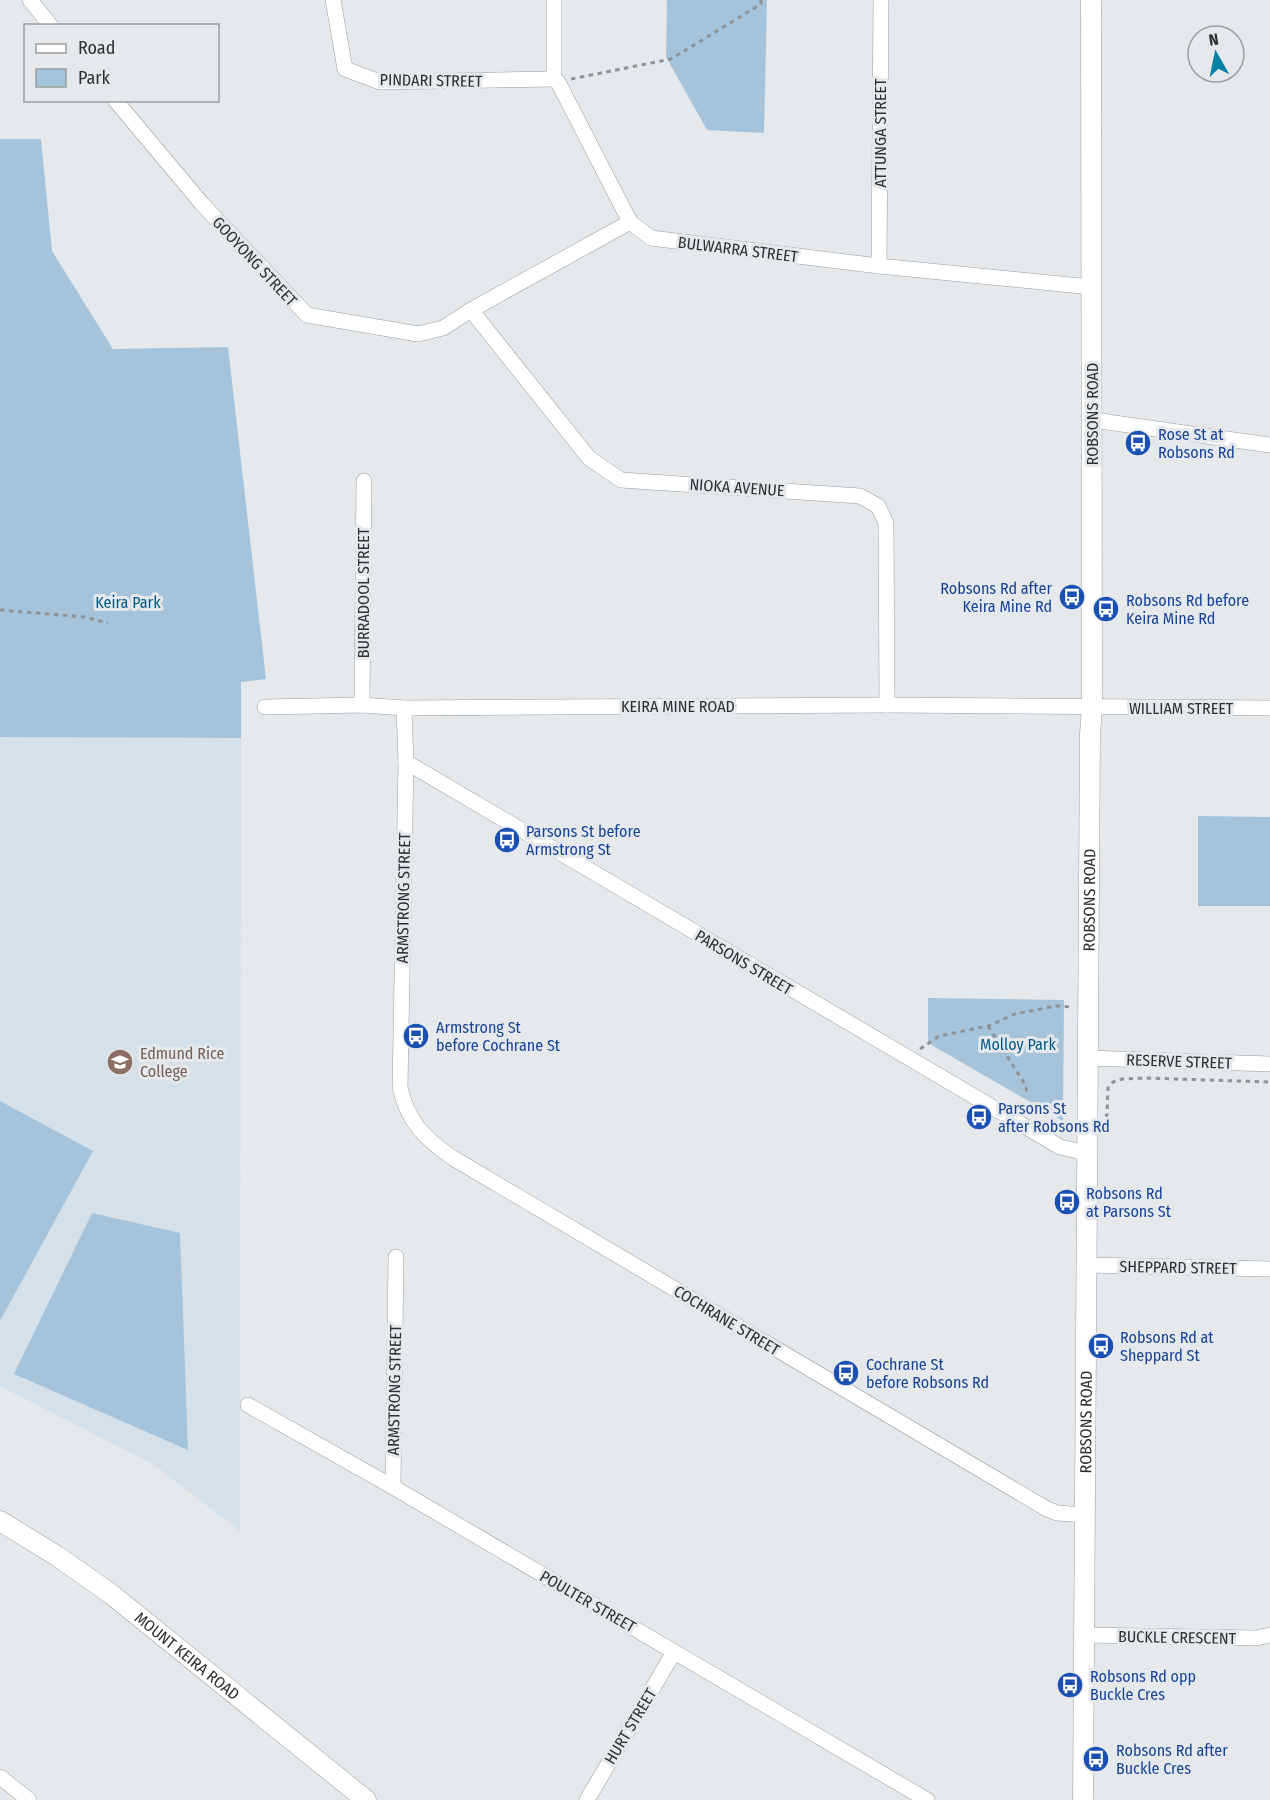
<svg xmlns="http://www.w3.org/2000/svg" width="1270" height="1800" viewBox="0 0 1270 1800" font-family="'Fira Sans Condensed',sans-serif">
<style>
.built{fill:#d6e0e9}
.green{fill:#a5c4dc}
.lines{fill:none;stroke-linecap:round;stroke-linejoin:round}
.minor-casing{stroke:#989c9f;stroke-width:16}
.major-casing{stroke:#989c9f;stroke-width:21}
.path{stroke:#909395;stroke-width:3;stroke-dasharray:4.5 4.5;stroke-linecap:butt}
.minor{stroke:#fff;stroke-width:15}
.major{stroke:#fff;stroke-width:20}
.labels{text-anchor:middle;stroke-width:6;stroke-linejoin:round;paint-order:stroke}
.street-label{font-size:16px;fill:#2e2f31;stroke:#e5e9ec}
.transit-label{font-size:16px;fill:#164399;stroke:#e5e9ec;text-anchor:start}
.park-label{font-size:16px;fill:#015987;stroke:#e5e9ec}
.education-label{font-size:16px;fill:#785e54;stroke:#e5e9ec;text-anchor:start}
</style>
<rect width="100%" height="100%" fill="#e5e9ec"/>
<!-- built -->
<path class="built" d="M0,737L241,738L240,1531L154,1465L0,1386Z"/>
<!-- green -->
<g class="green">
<path d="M667,0H767L764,133L707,130L666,57Z"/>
<path d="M0,139H41L52,251L113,349L228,347L266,679L241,682V738L0,737Z"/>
<path d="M1198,816L1270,817V906H1198Z"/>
<path d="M928,998L1064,1000L1063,1121L928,1043Z"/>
<path d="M0,1101L93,1151L0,1321Z"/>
<path d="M92,1213L180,1233L188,1450L14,1374Z"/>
</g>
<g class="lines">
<defs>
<g id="minor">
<path d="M30,0L51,26"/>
<path d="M333,0L345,69L380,82L554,79"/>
<path d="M554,0V79L558,82L630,222L651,238L879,266L1091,287"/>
<path d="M115,100L203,205L307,315L418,334L443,328L471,310L630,222"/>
<path d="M879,266L881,0"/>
<path d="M471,310L589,458L621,480L860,496L878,506L886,523L887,705"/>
<path d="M1093,420L1270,445"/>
<path d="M362,705L364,481"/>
<path d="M265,707L362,705L404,708L887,705L1270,708"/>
<path d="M404,708L406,762L400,1087C407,1121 425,1139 453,1158L1047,1509L1057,1513L1084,1515"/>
<path d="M406,762L1060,1147L1086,1153"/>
<path d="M1087,1058L1270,1064"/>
<path d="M1086,1265L1270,1269"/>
<path d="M248,1405L393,1487L927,1800"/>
<path d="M393,1487L396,1257"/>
<path d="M1084,1635L1256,1638L1270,1635"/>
<path d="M0,1777L29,1800"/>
<path d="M587,1800L674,1652"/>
</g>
<g id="major">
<path id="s1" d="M0,1521L57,1556L111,1594L366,1800"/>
<path id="s2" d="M1083,1800L1090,734L1092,708L1091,0"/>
</g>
</defs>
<!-- minor casing -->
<use href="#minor" class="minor-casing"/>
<!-- major casing -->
<use href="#major" class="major-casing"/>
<!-- path -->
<g class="path">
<path d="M571,79L671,59L761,4V0"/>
<path d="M0,610L85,617L108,623"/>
<path d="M988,1026L1026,1086L1027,1096"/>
<path d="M920,1049L939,1036L988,1026L1015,1014L1056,1006L1071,1007"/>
<path d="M1105,1116H1107L1108,1088L1113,1082L1122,1079L1146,1078L1270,1082"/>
</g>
<!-- minor -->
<use href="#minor" class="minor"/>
<!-- major -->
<use href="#major" class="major"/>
</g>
<!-- icons -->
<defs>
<symbol id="bus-disc" viewBox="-11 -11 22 22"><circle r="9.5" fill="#1a4fb4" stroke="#e5e9ec"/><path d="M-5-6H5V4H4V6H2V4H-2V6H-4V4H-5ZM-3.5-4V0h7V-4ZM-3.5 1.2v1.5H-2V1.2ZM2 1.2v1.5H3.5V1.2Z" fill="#fff"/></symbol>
<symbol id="school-disc" viewBox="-11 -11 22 22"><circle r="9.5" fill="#8d6e63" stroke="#e5e9ec"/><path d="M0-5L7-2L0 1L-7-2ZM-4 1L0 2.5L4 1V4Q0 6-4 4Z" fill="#fff"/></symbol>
</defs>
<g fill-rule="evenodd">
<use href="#bus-disc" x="1123" y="428" width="30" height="30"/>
<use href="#bus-disc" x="1057" y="582" width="30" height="30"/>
<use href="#bus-disc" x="1091" y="594" width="30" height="30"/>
<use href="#bus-disc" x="492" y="825" width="30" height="30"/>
<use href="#bus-disc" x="401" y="1021" width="30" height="30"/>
<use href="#school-disc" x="105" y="1047" width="30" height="30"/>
<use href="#bus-disc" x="964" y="1102" width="30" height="30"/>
<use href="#bus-disc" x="1052" y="1187" width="30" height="30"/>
<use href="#bus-disc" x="1086" y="1331" width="30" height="30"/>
<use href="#bus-disc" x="831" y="1358" width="30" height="30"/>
<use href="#bus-disc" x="1055" y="1670" width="30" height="30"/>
<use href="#bus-disc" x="1081" y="1744" width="30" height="30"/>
</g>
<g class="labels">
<!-- street labels -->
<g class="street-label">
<text transform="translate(431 80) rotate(1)" y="6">PINDARI STREET</text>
<text transform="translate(880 133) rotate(-90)" y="6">ATTUNGA STREET</text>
<text transform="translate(738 249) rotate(7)" y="6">BULWARRA STREET</text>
<text transform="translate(255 261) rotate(47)" y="6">GOOYONG STREET</text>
<text transform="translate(1092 414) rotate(-90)" y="6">ROBSONS ROAD</text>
<text transform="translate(737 487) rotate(4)" y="6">NIOKA AVENUE</text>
<text transform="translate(363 593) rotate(-90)" y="6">BURRADOOL STREET</text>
<text x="678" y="712">KEIRA MINE ROAD</text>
<text x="1181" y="714">WILLIAM STREET</text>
<text transform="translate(403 898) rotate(-89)" y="6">ARMSTRONG STREET</text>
<text dy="6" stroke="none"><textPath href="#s2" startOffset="900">ROBSONS ROAD</textPath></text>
<text transform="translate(744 962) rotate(31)" y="6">PARSONS STREET</text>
<text transform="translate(1179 1061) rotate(2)" y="6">RESERVE STREET</text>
<text transform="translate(1178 1267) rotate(1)" y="6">SHEPPARD STREET</text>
<text transform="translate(727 1320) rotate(31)" y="6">COCHRANE STREET</text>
<text transform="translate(394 1390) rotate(-89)" y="6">ARMSTRONG STREET</text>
<text dy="6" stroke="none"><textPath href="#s2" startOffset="378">ROBSONS ROAD</textPath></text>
<text transform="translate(588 1601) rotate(30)" y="6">POULTER STREET</text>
<text transform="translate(1177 1637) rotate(1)" y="6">BUCKLE CRESCENT</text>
<text dy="6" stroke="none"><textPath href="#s1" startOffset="231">MOUNT KEIRA ROAD</textPath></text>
<text transform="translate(630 1726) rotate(-59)" y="6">HURT STREET</text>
</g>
<!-- transit labels -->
<g class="transit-label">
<text x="1158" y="440">Rose St at<tspan x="1158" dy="18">Robsons Rd</tspan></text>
<text x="1052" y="594" text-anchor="end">Robsons Rd after<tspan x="1052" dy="18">Keira Mine Rd</tspan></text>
<text x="1126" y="606">Robsons Rd before<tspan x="1126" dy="18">Keira Mine Rd</tspan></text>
<text x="526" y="837">Parsons St before<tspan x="526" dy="18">Armstrong St</tspan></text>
<text x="436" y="1033">Armstrong St<tspan x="436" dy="18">before Cochrane St</tspan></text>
<text x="998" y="1114">Parsons St<tspan x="998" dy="18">after Robsons Rd</tspan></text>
<text x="1086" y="1199">Robsons Rd<tspan x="1086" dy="18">at Parsons St</tspan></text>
<text x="1120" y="1343">Robsons Rd at<tspan x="1120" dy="18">Sheppard St</tspan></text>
<text x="866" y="1370">Cochrane St<tspan x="866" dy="18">before Robsons Rd</tspan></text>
<text x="1090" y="1682">Robsons Rd opp<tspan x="1090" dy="18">Buckle Cres</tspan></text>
<text x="1116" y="1756">Robsons Rd after<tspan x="1116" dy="18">Buckle Cres</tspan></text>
</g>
<!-- park labels -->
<g class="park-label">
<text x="128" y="608">Keira Park</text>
<text x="1018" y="1050">Molloy Park</text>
</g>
<!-- education labels -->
<g class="education-label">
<text x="140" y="1059">Edmund Rice<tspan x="140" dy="18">College</tspan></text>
</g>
</g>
<!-- legend -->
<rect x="24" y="24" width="195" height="78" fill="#e5e9ec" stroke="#9c9fa1" stroke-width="1.5"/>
<rect x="36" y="44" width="30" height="9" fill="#ffffff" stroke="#9c9fa1" stroke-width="1.5"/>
<text x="78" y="54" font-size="18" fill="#2e2f31">Road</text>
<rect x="36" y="69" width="30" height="18" fill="#a5c4dc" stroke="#9c9fa1" stroke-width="1.5"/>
<text x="78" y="84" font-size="18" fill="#2e2f31">Park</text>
<!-- north arrow -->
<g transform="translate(1216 54) rotate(351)"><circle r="28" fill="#e5e9ec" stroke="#9c9fa1" stroke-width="1.5"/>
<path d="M0-4.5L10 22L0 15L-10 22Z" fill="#0580a6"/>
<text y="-9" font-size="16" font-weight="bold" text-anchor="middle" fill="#2e2f31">N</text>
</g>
</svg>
